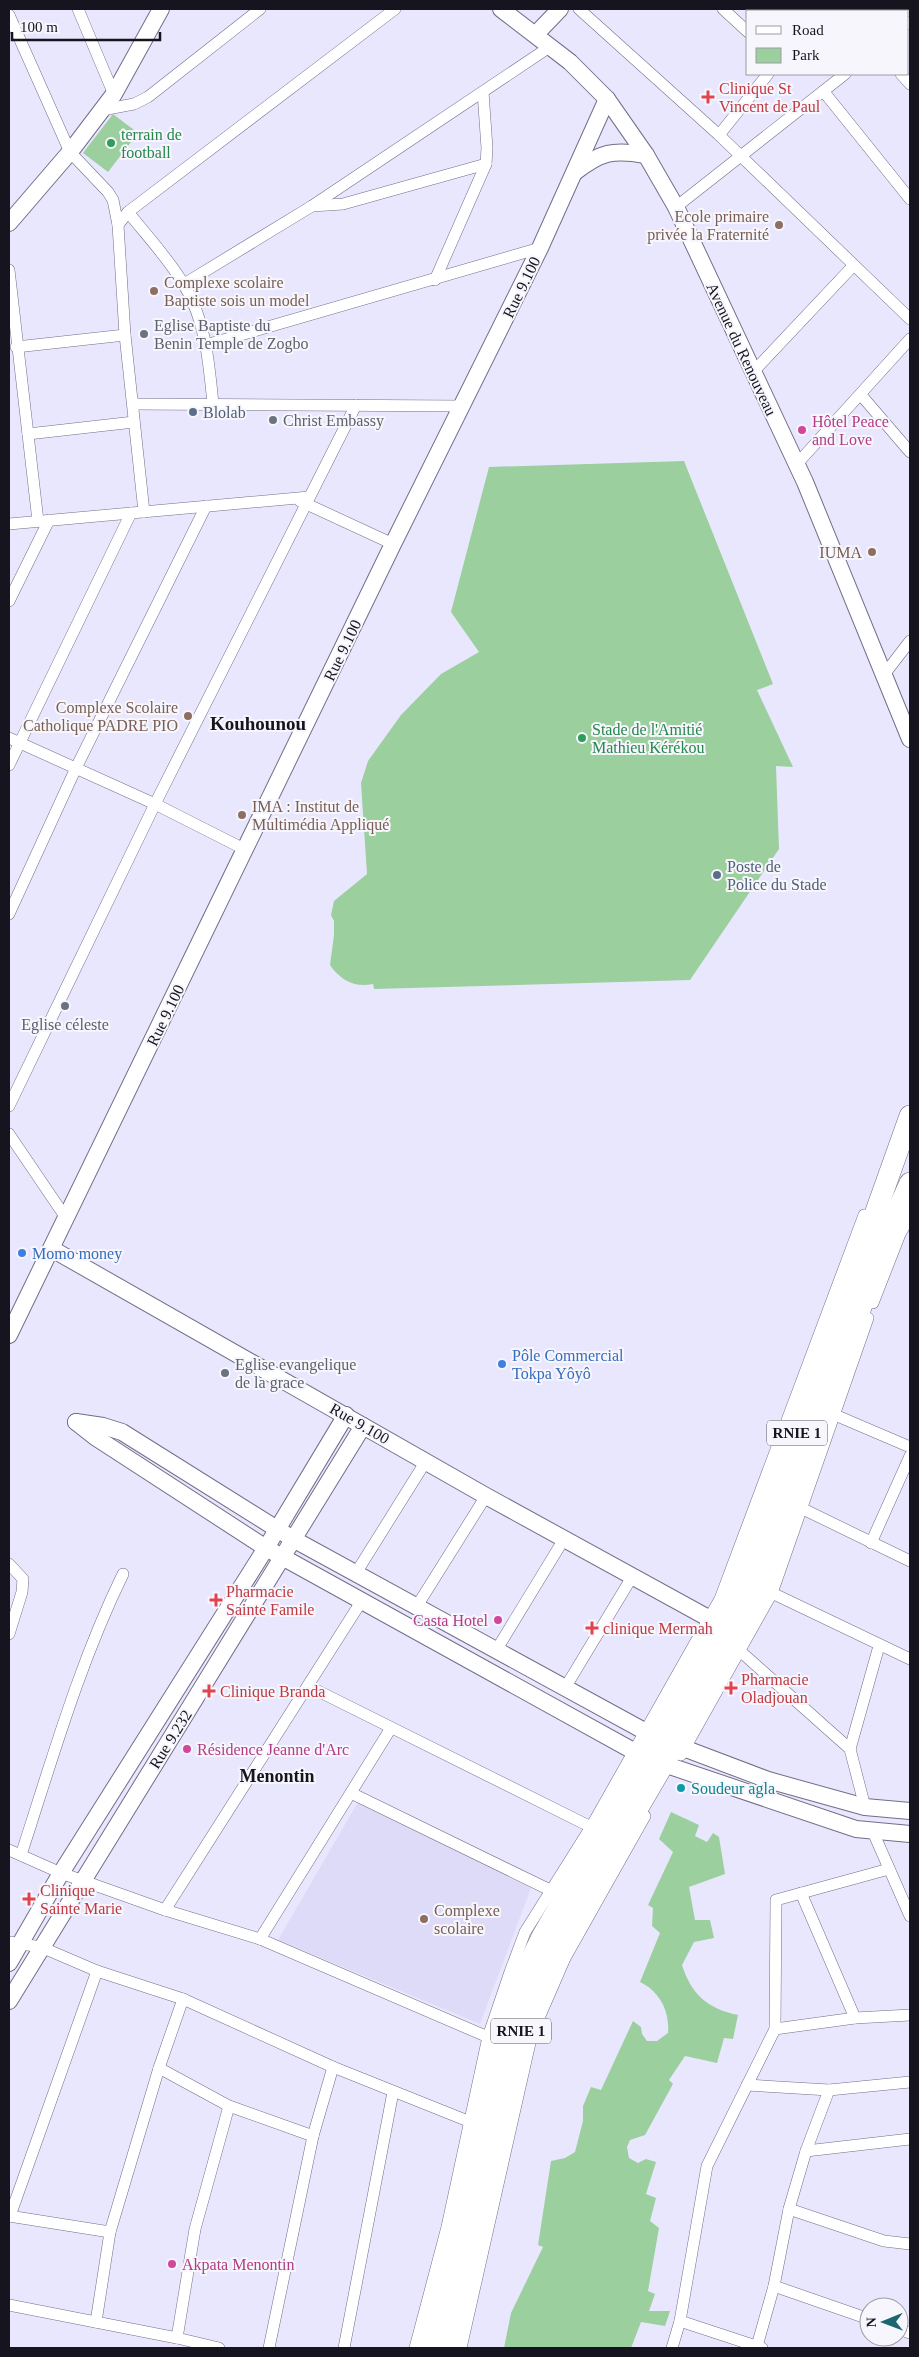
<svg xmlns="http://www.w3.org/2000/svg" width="919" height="2357" viewBox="0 0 919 2357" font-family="'Times New Roman',serif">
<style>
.built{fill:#dedbf8}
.green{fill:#9ccf9e}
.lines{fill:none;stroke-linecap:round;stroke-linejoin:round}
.street-casing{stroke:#726e88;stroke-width:12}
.secondary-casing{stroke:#726e88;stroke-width:18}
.highway-casing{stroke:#726e88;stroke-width:22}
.street{stroke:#fff;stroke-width:11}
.secondary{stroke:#fff;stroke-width:16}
.highway{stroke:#fff;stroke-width:21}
.health-dot{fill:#e0444e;stroke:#f7f6fc;stroke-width:2}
.leisure-dot{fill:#2e9e5b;stroke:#f7f6fc;stroke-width:2}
.education-dot{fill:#8d6e63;stroke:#f7f6fc;stroke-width:2}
.worship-dot{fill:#6b7280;stroke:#f7f6fc;stroke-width:2}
.service-dot{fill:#5c6f8a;stroke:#f7f6fc;stroke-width:2}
.hotel-dot{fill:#d1479c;stroke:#f7f6fc;stroke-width:2}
.shop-dot{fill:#3f7fe0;stroke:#f7f6fc;stroke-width:2}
.culture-dot{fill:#0f9aa8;stroke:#f7f6fc;stroke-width:2}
.labels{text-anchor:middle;stroke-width:4;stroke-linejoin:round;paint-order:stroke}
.shield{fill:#f7f6fc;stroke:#5a5861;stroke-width:1}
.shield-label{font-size:15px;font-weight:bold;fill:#16141e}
.health-label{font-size:16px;fill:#be3a42;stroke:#f7f6fc;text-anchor:start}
.leisure-label{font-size:16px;fill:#27864d;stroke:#f7f6fc;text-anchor:start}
.education-label{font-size:16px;fill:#785e54;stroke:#f7f6fc;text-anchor:end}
.street-label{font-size:16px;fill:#16141e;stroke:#f7f6fc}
.worship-label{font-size:16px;fill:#5b616d;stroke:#f7f6fc;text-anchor:start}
.service-label{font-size:16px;fill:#4e5e75;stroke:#f7f6fc;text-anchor:start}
.hotel-label{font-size:16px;fill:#b23c85;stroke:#f7f6fc;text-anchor:start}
.shop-label{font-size:16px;fill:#366cbe;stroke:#f7f6fc;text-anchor:start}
.culture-label{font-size:16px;fill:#0d838f;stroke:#f7f6fc;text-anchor:start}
.neighbourhood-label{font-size:18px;font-weight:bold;fill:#16141e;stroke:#f7f6fc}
.quarter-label{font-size:19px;font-weight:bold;fill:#16141e;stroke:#f7f6fc}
</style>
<rect width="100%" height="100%" fill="#e9e7fe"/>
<!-- built -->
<path class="built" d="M358,1802L531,1888L480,2024L278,1940Z"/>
<!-- green -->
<g class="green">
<path d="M113,114L138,133L108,172L83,153Z"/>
<path d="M684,461L773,684L757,690L793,767L776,766L779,849L690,980L374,989L373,984C355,988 340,980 330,965L334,935V921L331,915L334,901L367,874L361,783L368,761L401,715L441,674L479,652L451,612L489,467Z"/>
<path d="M671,1812L699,1825L695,1836L707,1842L713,1833L719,1837L725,1874L689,1887L695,1920H710L714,1938L694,1942L682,1965C691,1994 708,2009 738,2015L733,2039L724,2038L717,2063L685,2056L669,2080L673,2084L645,2135L630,2140L627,2147L629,2158L638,2163L646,2159L656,2162L646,2194L656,2198L650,2221L659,2228L648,2291L655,2294L649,2311H670L665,2326L641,2322L631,2348H504L511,2313L543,2247L538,2245L551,2161L565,2158L575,2152L583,2121V2106L591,2087L601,2090L633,2021L641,2027L642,2034L647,2041H657L668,2033C670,2011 659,1991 640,1982L660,1933L652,1926L653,1908L648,1905L673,1852L659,1839Z"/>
</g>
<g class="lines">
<defs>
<g id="street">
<path d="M78,9L115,97"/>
<path d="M579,9L719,135L910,319"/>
<path d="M723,9L748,32"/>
<path d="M837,11L840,9"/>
<path d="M9,15L70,152L108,192L113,200L118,225L125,335L144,512"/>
<path d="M908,24L910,22"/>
<path d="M901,74L910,84"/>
<path d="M824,92L910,199"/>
<path d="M102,110L134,104L148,97L260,9"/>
<path d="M719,135L768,74"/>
<path d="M312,206L343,204L486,164"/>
<path d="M676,207L845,74"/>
<path d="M128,212C147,236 169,259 184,285C206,321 209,364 213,404"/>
<path d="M118,225L128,212L395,9"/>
<path d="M9,270L38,521"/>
<path d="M435,280L486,164L487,148L483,92"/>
<path d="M184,284L312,206L551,46"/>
<path d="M206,345L540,248"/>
<path d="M16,347L125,335"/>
<path d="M754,371L853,266"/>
<path d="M861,395L910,452"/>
<path d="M133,404L462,406"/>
<path d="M28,434L134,422"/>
<path d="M796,465L910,339"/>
<path d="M300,501L393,544"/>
<path d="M9,524L309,497"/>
<path d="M9,601L49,520"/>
<path d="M883,676L910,641"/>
<path d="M9,738L155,804L246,850"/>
<path d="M9,765L131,513"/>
<path d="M9,914L76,768L206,506"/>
<path d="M9,1106L155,804L356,405"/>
<path d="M9,1134L66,1218"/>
<path d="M873,1303L900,1234L910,1216"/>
<path d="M835,1415L910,1447"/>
<path d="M803,1509L910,1561"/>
<path d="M871,1543L910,1456"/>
<path d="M9,1564L23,1579L22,1592L9,1634"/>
<path d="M356,1573L426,1461"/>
<path d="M772,1593L910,1659"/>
<path d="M417,1606L486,1496"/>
<path d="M497,1649L564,1539"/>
<path d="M740,1651L850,1749L865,1807"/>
<path d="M308,1686L591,1827"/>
<path d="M565,1688L632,1577"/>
<path d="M850,1749L879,1646"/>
<path d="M681,1755L772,1593L868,1318"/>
<path d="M351,1793L550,1890"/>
<path d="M873,1832L910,1916"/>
<path d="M9,1850L61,1873L165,1910L260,1939L488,2037"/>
<path d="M21,1855C52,1760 79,1664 123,1574"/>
<path d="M801,1893L855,2018"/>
<path d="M165,1910L361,1602"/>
<path d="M260,1939L391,1728"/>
<path d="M9,1942L41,1947L97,1971L183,1999L333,2067L468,2121"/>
<path d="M775,2029L855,2018L910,2015"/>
<path d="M159,2068L229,2106L313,2136"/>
<path d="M747,2085L829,2090L910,2082"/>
<path d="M806,2151L910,2139"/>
<path d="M789,2209L884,2241L910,2244"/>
<path d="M9,2216L110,2232"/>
<path d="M10,2216L97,1971"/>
<path d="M774,2286L869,2319"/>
<path d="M9,2305L177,2338L219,2348"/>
<path d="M680,2321L762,2348"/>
<path d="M96,2322L110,2232L159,2068L183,1999"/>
<path d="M899,2329L910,2333"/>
<path d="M177,2338L195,2229L229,2106"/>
<path d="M757,2346L774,2286L789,2209L806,2151L829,2090"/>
<path d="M269,2348L313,2136L333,2067"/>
<path d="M344,2348L393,2092"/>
<path d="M415,2348L447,2227L488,2037L510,1972L525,1932L591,1827L720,1599L864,1215"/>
<path d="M461,2348L532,2034L565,1958L645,1816"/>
<path d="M672,2348L680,2321L707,2166L775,2029L776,1900L889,1869"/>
</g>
<g id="secondary">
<path d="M501,9L570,62L607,99L646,155L676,207L805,482L910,739"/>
<path d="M536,34L560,9"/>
<path d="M575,172C601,152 613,149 646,155"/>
<path d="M9,223L70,152L114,94L161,9"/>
<path d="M52,1249L486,1496L710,1619"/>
<path d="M9,1335L393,544L540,248L607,99"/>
<path d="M76,1422L95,1437L266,1548L646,1758L856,1829L910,1834"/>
<path d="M76,1422L103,1426L122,1432L293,1539L657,1738L768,1780L865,1807L910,1811"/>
<path d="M9,1963L61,1873L266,1548L346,1415"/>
<path d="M9,2001L363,1426"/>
</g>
<g id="highway">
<path d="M431,2348L498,2050L517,1988L542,1937L721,1625L752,1557L768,1514L910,1116"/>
<path d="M449,2348L515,2054L533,1998L557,1946L663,1765L733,1642L750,1607L775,1545L890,1227L910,1183"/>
</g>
</defs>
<!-- street casing -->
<use href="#street" class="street-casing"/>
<!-- secondary casing -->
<use href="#secondary" class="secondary-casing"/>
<!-- highway casing -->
<use href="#highway" class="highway-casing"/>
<!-- street -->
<use href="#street" class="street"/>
<!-- secondary -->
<use href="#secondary" class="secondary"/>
<!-- highway -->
<use href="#highway" class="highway"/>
</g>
<!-- markers -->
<g class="health-dot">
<path d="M705.5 89.5h5v5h5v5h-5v5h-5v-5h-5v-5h5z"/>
<path d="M213.5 1592.5h5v5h5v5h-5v5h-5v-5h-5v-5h5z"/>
<path d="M589.5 1620.5h5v5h5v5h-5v5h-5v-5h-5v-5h5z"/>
<path d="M728.5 1680.5h5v5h5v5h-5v5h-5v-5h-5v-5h5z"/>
<path d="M206.5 1683.5h5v5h5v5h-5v5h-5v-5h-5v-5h5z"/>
<path d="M26.5 1891.5h5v5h5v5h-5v5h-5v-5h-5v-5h5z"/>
</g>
<g class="leisure-dot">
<circle cx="111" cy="143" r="5"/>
<circle cx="582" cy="738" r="5"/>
</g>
<g class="education-dot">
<circle cx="779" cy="225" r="5"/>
<circle cx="154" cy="291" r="5"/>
<circle cx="872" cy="552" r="5"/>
<circle cx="188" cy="716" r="5"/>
<circle cx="242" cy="815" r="5"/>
<circle cx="424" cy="1919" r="5"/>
</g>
<g class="worship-dot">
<circle cx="144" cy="334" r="5"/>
<circle cx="273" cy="420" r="5"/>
<circle cx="65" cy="1006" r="5"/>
<circle cx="225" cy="1373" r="5"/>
</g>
<g class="service-dot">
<circle cx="193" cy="412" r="5"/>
<circle cx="717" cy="875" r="5"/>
</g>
<g class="hotel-dot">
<circle cx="802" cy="430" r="5"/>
<circle cx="498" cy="1620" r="5"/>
<circle cx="187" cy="1749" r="5"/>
<circle cx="172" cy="2264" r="5"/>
</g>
<g class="shop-dot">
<circle cx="22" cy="1253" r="5"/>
<circle cx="502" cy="1364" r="5"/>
</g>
<circle class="culture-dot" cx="681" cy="1788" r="5"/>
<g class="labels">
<!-- shield labels -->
<g class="shield">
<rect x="767" y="1420.5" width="60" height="25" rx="4"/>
<rect x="491" y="2018.5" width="60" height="25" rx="4"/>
</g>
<g class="shield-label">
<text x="797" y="1438">RNIE 1</text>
<text x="521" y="2036">RNIE 1</text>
</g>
<!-- health labels -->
<g class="health-label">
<text x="719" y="94">Clinique St<tspan x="719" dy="18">Vincent de Paul</tspan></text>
<text x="226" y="1597">Pharmacie<tspan x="226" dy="18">Sainte Famile</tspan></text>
<text x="603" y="1634">clinique Mermah</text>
<text x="741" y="1685">Pharmacie<tspan x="741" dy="18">Oladjouan</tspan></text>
<text x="220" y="1697">Clinique Branda</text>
<text x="40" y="1896">Clinique<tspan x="40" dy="18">Sainte Marie</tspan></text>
</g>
<!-- leisure labels -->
<g class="leisure-label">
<text x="121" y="140">terrain de<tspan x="121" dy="18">football</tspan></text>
<text x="592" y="735">Stade de l'Amitié<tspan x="592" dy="18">Mathieu Kérékou</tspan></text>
</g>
<!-- education labels -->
<g class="education-label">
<text x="769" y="222">Ecole primaire<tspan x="769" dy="18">privée la Fraternité</tspan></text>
<text x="164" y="288" text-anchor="start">Complexe scolaire<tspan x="164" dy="18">Baptiste sois un model</tspan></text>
<text x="862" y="558">IUMA</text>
<text x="178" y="713">Complexe Scolaire<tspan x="178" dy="18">Catholique PADRE PIO</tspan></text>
<text x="252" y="812" text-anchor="start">IMA : Institut de<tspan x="252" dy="18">Multimédia Appliqué</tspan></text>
<text x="434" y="1916" text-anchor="start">Complexe<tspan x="434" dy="18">scolaire</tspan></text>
</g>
<!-- street labels -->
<g class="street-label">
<text transform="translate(521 287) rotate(-64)" y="6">Rue 9.100</text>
<text transform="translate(742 349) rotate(65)" y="6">Avenue du Renouveau</text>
<text transform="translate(342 650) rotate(-64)" y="6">Rue 9.100</text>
<text transform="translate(165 1015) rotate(-64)" y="6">Rue 9.100</text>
<text transform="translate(360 1423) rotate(30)" y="6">Rue 9.100</text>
<text transform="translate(170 1739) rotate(-58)" y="6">Rue 9.232</text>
</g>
<!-- worship labels -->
<g class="worship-label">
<text x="154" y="331">Eglise Baptiste du<tspan x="154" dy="18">Benin Temple de Zogbo</tspan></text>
<text x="283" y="426">Christ Embassy</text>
<text x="65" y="1030" text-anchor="middle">Eglise céleste</text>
<text x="235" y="1370">Eglise evangelique<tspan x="235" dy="18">de la grace</tspan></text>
</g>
<!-- service labels -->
<g class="service-label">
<text x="203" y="418">Blolab</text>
<text x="727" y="872">Poste de<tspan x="727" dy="18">Police du Stade</tspan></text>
</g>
<!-- hotel labels -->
<g class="hotel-label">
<text x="812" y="427">Hôtel Peace<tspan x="812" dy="18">and Love</tspan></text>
<text x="488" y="1626" text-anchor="end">Casta Hotel</text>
<text x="197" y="1755">Résidence Jeanne d'Arc</text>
<text x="182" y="2270">Akpata Menontin</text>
</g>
<!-- shop labels -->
<g class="shop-label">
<text x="32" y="1259">Momo money</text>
<text x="512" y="1361">Pôle Commercial<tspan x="512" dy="18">Tokpa Yôyô</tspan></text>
</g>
<!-- culture labels -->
<g class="culture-label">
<text x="691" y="1794">Soudeur agla</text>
</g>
<!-- neighbourhood labels -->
<g class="neighbourhood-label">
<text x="277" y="1782">Menontin</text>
</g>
<!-- quarter labels -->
<g class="quarter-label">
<text x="258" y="730">Kouhounou</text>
</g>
</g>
<!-- border -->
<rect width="919" height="2357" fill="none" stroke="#16141e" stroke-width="20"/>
<!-- legend -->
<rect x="746" y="10" width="162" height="65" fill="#f7f6fc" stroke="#9d9ca3"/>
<rect x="756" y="26" width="25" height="8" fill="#ffffff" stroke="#9d9ca3"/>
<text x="792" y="35" font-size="15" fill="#16141e">Road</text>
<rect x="756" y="48" width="25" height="15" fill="#9ccf9e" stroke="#9d9ca3"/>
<text x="792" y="60" font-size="15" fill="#16141e">Park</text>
<!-- north arrow -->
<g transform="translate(884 2322) rotate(269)"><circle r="24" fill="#f7f6fc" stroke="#9d9ca3"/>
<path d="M0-4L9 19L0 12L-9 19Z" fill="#1b6671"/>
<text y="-8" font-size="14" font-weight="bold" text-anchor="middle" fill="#16141e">N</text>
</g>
<!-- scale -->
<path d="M12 32v8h148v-8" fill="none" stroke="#16141e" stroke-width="2.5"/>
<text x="20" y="32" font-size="15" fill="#16141e" stroke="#f7f6fc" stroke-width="4" paint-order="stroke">100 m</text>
</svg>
